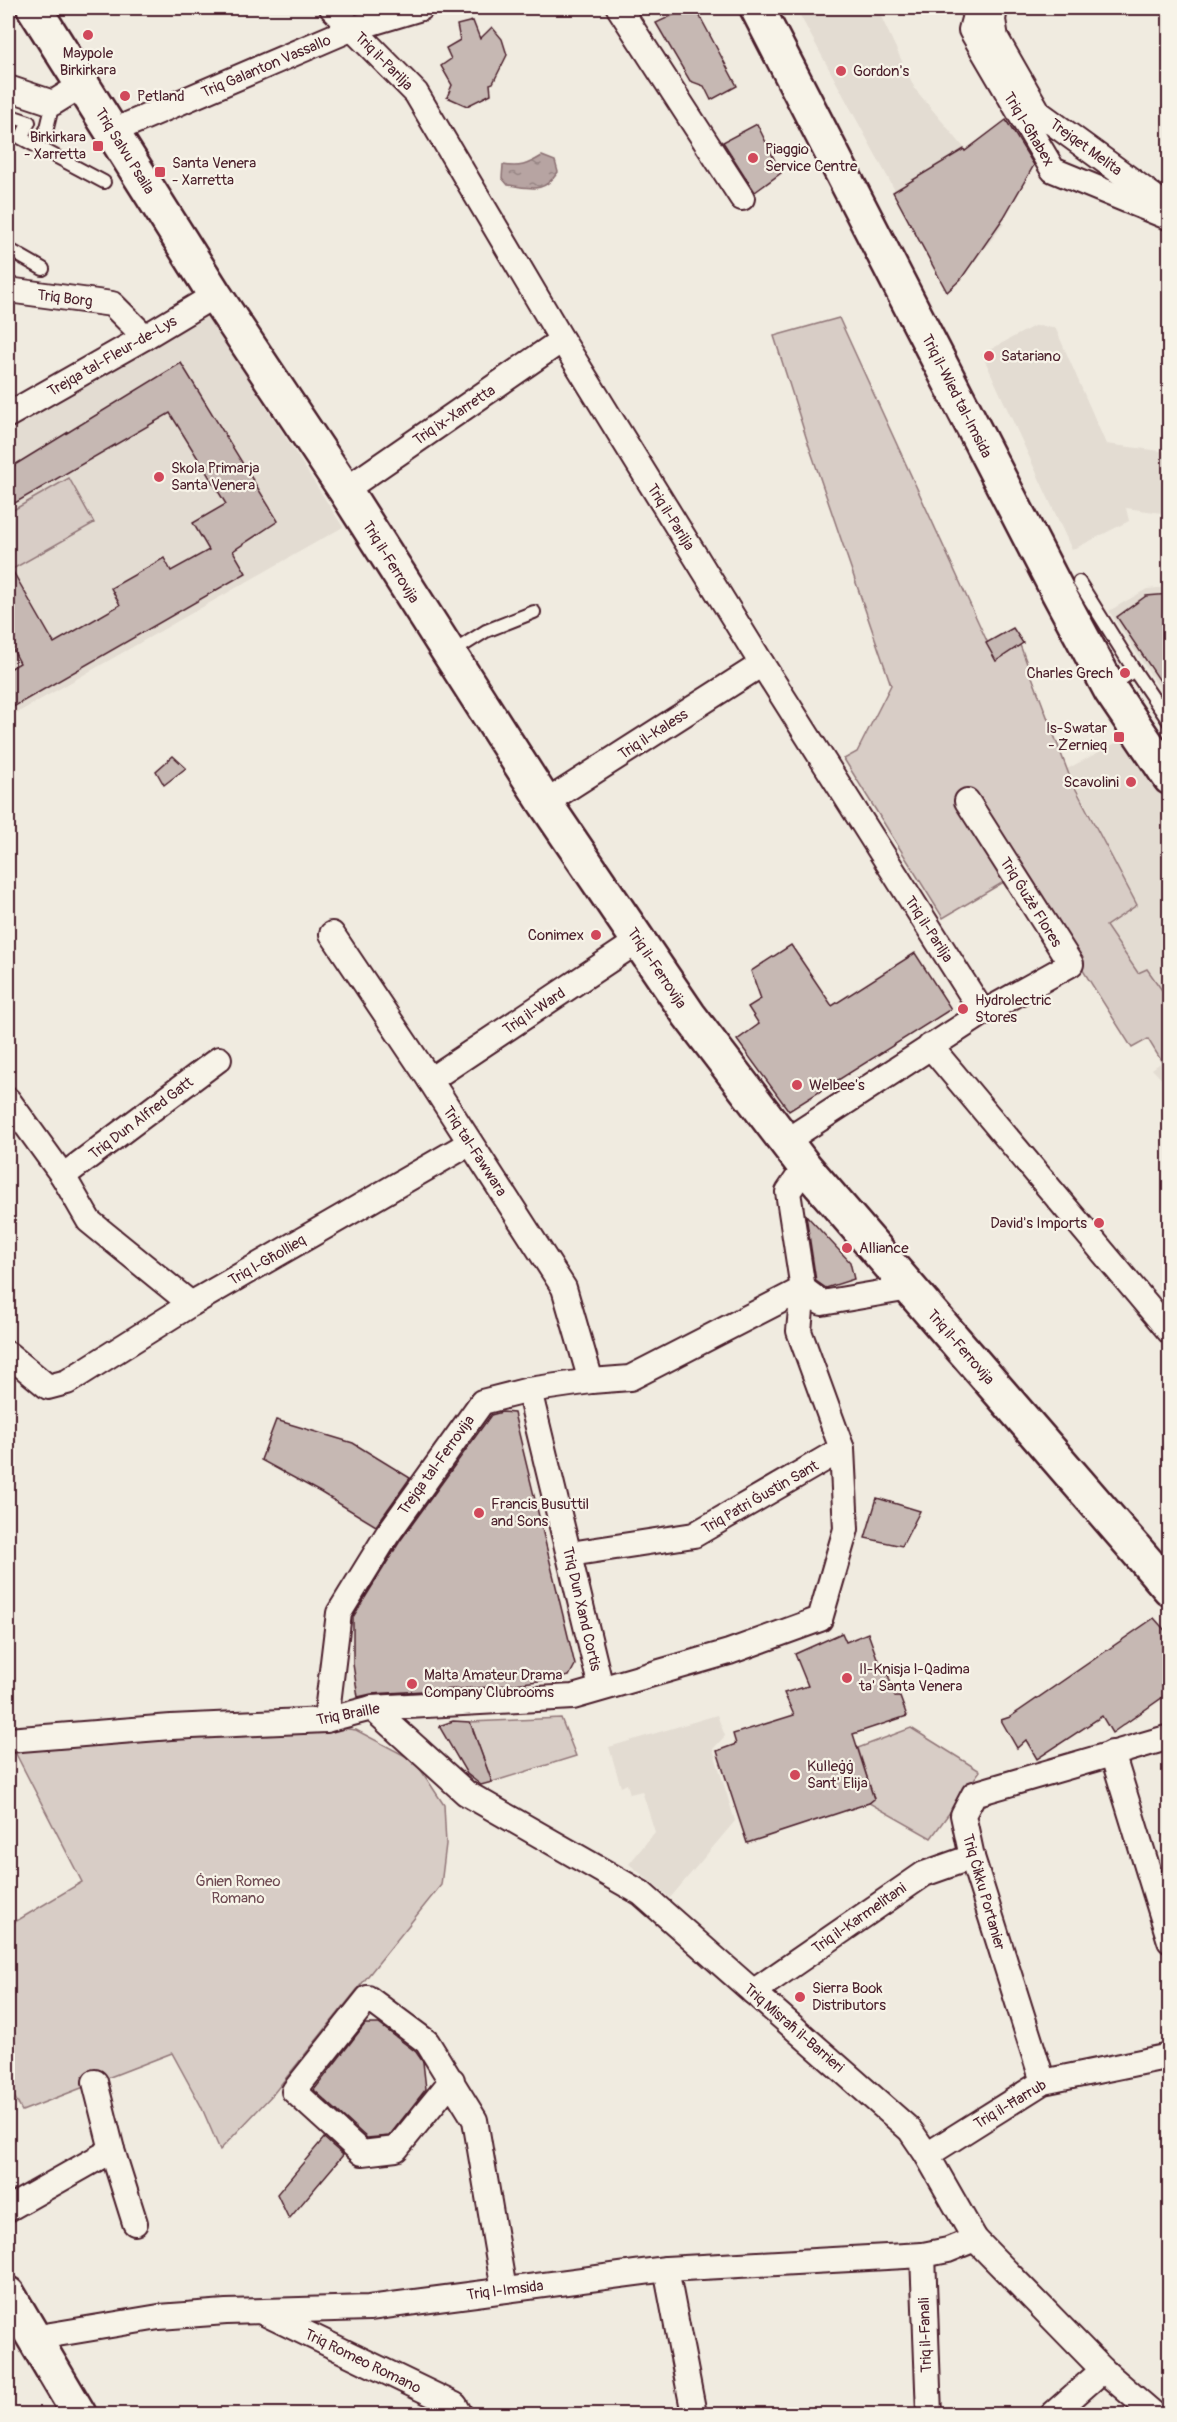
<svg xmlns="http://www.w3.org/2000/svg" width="1177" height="2422" viewBox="0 0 1177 2422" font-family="Pangolin,sans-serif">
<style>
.built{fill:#e3dcd2}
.green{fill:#d8cdc6;stroke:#917678;stroke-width:1.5}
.water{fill:url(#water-ripples);stroke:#8b6f72;stroke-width:1.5}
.building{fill:#c6b8b3;stroke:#4a1f2b;stroke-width:1.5}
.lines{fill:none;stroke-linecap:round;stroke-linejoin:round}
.service-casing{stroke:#4a1f2b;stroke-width:16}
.minor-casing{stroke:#4a1f2b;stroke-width:28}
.secondary-casing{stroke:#4a1f2b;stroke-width:38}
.primary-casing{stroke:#4a1f2b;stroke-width:38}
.service{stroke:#f7f3e8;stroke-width:12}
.minor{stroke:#f7f3e8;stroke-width:24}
.secondary{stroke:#f7f3e8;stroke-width:33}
.primary{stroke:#f7f3e8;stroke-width:33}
.poi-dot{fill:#d1495b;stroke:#f7f3e8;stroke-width:2}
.labels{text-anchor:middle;stroke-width:4.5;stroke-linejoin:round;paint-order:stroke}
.poi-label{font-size:15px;fill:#4a1f2b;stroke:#f7f3e8;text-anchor:start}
.street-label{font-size:15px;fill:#4a1f2b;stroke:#f7f3e8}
.park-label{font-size:15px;fill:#6e4a52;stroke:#f7f3e8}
</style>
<defs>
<pattern id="water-ripples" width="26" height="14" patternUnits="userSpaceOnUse" patternTransform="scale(1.5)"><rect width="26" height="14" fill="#b7a4a2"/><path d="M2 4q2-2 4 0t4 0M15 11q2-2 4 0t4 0" fill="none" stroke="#978584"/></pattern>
</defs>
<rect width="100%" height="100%" fill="#f0ebe0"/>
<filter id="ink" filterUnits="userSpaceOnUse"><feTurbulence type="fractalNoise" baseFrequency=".0167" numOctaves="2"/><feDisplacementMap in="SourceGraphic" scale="12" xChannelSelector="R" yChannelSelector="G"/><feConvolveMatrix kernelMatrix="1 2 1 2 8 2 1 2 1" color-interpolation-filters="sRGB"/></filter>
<g filter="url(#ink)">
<!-- built -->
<g class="built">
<path d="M796,8H877L915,89L966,150L1004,224L958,282L944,281Z"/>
<path d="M204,310L343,527L8,718V427L128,359Z"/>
<path d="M1034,326L1055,327L1106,444L1169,452V514L1126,508L1129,521L1072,550L982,354Z"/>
<path d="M1169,587V703L1109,611L1147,589Z"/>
<path d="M1125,738L1169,806V1000L1147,969L1139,974L1106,925L1137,905L1067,769Z"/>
<path d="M1169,1057V1087L1152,1069Z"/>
<path d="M717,1715L725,1736L713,1749L735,1821L670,1898L629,1864L655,1832L642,1791L630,1794L627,1784L621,1787L609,1747Z"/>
</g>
<!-- green -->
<g class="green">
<path d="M839,318L996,661L1020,645L1071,780L1137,905L1106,926L1138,973L1147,969L1169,1000V1057L1162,1062L1148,1039L1132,1048L1026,880L1002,883L943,918L844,759L857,752L891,685L807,440L774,336Z"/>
<path d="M69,478L94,523L11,570L8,563V513Z"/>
<path d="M561,1718L576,1756L492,1782L470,1722Z"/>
<path d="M333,1727L356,1730L415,1761L444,1805L446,1844L441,1885L274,2093L220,2150L201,2106L172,2053L22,2111L8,2085V1926L82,1882L15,1752Z"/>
<path d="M911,1728L980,1771L931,1838L869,1803L874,1799L858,1748Z"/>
</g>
<!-- water -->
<path class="water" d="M542,156L555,161L558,172C543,194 532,188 508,185L502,178L503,165C520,168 527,165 542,156Z"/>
<!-- building -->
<g class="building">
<path d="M686,9L698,13L737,86L711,100L704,86L690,81L656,23Z"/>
<path d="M473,21L480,39L492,27L502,39L507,55L493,83L490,84L491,94L467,106L447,97L452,85L441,66L451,59L446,48L460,40L457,25Z"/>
<path d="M1006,120L1034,165L1004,217L961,279L947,292L893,192L964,149L965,151Z"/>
<path d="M757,124L781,173L755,192L723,142Z"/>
<path d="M181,363L278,521L233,551L246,573L8,710V670L20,663L8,640V563L54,643L120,605L111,588L164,558L171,571L209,550L193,523L226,504L170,413L8,507V469Z"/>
<path d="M1170,594V689L1166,690L1117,617L1146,596Z"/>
<path d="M1013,628L1023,643L996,661L986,643Z"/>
<path d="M173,756L186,768L164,785L156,771Z"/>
<path d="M791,945L832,1006L915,953L951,1009L789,1111L737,1040L759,1024L748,1007L761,999L751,971Z"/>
<path d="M806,1215L850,1262L854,1279L826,1288L816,1281Z"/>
<path d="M502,1412L514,1413L575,1665L569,1676L554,1679L492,1687L371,1694L358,1697L353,1664V1617L400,1541L491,1415Z"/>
<path d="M276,1420L353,1443L410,1478L376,1526L320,1492L261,1460Z"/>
<path d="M877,1498L920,1511L902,1546L865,1538Z"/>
<path d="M1154,1618L1170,1636V1692L1112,1733L1102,1716L1037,1759L1026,1740L1017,1748L1001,1720L1010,1717Z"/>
<path d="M842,1633L846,1642L868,1633L877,1658L887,1671L895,1697H900L907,1716L853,1734L874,1799L869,1803L747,1843L717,1751L736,1744L733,1734L794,1715L784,1693L808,1686L795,1654Z"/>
<path d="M453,1721L470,1722L492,1782L481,1785L467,1774L439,1726Z"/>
<path d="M365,2024H379L416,2052L423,2062L426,2089L389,2136L367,2138L314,2090Z"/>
<path d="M324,2138L343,2155L289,2219L277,2194Z"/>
</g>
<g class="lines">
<defs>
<g id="service">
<path d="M8,115L29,122L21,138L104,182"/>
<path d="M37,146L47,128L53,103"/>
<path d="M8,249L43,269"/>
<path d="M1079,582L1134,670L1110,687"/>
<path d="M451,653L486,631L534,612"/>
<path d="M1134,670L1170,723"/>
<path d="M1158,705L1170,697"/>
</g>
<g id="minor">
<path d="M332,8L416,93L562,340L762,664L983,1013"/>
<path d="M619,8L742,198"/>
<path d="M977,8L971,30L1053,170L1170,218"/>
<path d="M995,8L993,20L996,38L1039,113L1168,207"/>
<path d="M8,88L53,103L82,85"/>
<path d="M113,131L351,29L421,8"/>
<path d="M8,290L112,304L145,337"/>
<path d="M8,415L145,337L215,295"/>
<path d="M345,490L562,340"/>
<path d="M545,803L762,664"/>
<path d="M332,934L430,1080L564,1288L591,1381"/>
<path d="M930,1046L1170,1332"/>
<path d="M430,1080L638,941"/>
<path d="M8,1100L63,1176L89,1221L191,1304"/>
<path d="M786,1141L983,1013L1071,964L967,801"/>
<path d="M63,1176L219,1059"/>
<path d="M803,1289L822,1303L910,1288"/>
<path d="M8,1354L48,1387L67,1382L191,1304L470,1143"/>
<path d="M529,1390L601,1688"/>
<path d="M570,1554L694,1535L842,1449"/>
<path d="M372,1708L466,1793L641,1893L910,2130L927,2155L975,2239L1103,2370L1154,2414"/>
<path d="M326,1720L339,1613L387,1535L482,1402L529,1390L591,1381L630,1378L803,1289"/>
<path d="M8,1740L171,1727L326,1720L372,1708L573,1697L729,1652L820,1619L846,1529L842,1449L799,1331L803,1289L788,1192L805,1167"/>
<path d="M1112,1753L1170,1941"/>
<path d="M753,1992L924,1874L972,1857"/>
<path d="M452,2080L396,2149L362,2153L294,2091L368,1998L427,2042L475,2120L504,2290"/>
<path d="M95,2082L112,2150"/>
<path d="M1043,2082L972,1857L963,1815L974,1794L1170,1737"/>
<path d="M927,2155L1043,2082L1170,2056"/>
<path d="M8,2209L112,2150L135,2223"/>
<path d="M923,2255L929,2414"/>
<path d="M666,2269L694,2414"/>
<path d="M264,2313L455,2405L460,2414"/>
<path d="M33,2338L159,2317L226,2312L369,2308L666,2269L923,2255L948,2250L975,2239"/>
<path d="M1053,2414L1103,2370"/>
</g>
<g id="secondary">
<path d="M34,8L215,295L345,490L545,803L689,1015L805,1167L1170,1589"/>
<path d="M8,2294L79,2414"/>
</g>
<path id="primary" d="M757,8L1058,592L1111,691L1170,778"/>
</defs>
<!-- service casing -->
<use href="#service" class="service-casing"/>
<!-- minor casing -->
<use href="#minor" class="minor-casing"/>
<!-- secondary casing -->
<use href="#secondary" class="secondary-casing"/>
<!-- primary casing -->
<use href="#primary" class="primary-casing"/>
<!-- service -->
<use href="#service" class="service"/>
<!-- minor -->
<use href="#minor" class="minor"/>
<!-- secondary -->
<use href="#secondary" class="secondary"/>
<!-- primary -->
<use href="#primary" class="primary"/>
</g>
</g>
<!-- markers -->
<g class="poi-dot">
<circle cx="88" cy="35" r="6"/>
<circle cx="841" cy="71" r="6"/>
<circle cx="125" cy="96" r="6"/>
<rect x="92" y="140" width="12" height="12" rx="3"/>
<circle cx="753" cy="158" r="6"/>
<rect x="154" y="166" width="12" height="12" rx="3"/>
<circle cx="989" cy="356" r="6"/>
<circle cx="159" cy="477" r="6"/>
<circle cx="1125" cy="673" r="6"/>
<rect x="1113" y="731" width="12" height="12" rx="3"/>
<circle cx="1131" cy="782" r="6"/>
<circle cx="596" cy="935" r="6"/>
<circle cx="963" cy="1009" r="6"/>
<circle cx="797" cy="1085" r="6"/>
<circle cx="1099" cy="1223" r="6"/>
<circle cx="847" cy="1248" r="6"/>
<circle cx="479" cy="1513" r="6"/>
<circle cx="847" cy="1678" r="6"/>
<circle cx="412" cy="1684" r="6"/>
<circle cx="795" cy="1775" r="6"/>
<circle cx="800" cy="1997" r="6"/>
</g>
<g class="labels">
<!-- poi labels -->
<g class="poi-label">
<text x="88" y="58" text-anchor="middle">Maypole<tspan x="88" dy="17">Birkirkara</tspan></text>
<text x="853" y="76">Gordon's</text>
<text x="137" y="101">Petland</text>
<text x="86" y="142" text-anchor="end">Birkirkara<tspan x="86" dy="17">- Xarretta</tspan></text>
<text x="765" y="154">Piaggio<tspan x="765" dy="17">Service Centre</tspan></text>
<text x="172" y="168">Santa Venera<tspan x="172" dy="17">- Xarretta</tspan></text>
<text x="1001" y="361">Satariano</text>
<text x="171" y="473">Skola Primarja<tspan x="171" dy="17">Santa Venera</tspan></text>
<text x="1113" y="678" text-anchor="end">Charles Grech</text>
<text x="1107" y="733" text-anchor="end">Is-Swatar<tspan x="1107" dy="17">- Żernieq</tspan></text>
<text x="1119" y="787" text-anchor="end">Scavolini</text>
<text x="584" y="940" text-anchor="end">Conimex</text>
<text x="975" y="1005">Hydrolectric<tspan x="975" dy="17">Stores</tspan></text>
<text x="809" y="1090">Welbee's</text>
<text x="1087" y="1228" text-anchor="end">David's Imports</text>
<text x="859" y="1253">Alliance</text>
<text x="491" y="1509">Francis Busuttil<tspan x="491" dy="17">and Sons</tspan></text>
<text x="859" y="1674">Il-Knisja l-Qadima<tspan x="859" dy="17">ta' Santa Venera</tspan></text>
<text x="424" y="1680">Malta Amateur Drama<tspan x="424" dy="17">Company Clubrooms</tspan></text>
<text x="807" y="1771">Kulleġġ<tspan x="807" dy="17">Sant' Elija</tspan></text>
<text x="812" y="1993">Sierra Book<tspan x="812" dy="17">Distributors</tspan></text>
</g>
<!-- street labels -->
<g class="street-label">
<text transform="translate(384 61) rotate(45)" y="5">Triq il-Parilja</text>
<text transform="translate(266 66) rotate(-23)" y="5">Triq Galanton Vassallo</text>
<text transform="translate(1029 129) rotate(59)" y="5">Triq l-Għabex</text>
<text transform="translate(1086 147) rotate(36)" y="5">Trejqet Melita</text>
<text transform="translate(125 151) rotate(58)" y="5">Triq Salvu Psaila</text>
<text transform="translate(65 298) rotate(7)" y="5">Triq Borg</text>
<text transform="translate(112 356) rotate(-30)" y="5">Trejqa tal-Fleur-de-Lys</text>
<text transform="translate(957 396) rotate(63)" y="5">Triq il-Wied tal-Imsida</text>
<text transform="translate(454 415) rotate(-34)" y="5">Triq ix-Xarretta</text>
<text transform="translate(671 517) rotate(58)" y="5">Triq il-Parilja</text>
<text transform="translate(391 562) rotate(58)" y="5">Triq il-Ferrovija</text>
<text transform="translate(653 734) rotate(-33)" y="5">Triq il-Kaless</text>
<text transform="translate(1031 902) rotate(58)" y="5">Triq Ġużè Flores</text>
<text transform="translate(929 929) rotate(57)" y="5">Triq il-Parilja</text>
<text transform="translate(657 968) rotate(56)" y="5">Triq il-Ferrovija</text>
<text transform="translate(534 1011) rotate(-34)" y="5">Triq il-Ward</text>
<text transform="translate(141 1118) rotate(-37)" y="5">Triq Dun Alfred Gatt</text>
<text transform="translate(475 1151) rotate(57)" y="5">Triq tal-Fawwara</text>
<text transform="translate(267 1260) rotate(-30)" y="5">Triq l-Għollieq</text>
<text transform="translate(961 1347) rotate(49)" y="5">Triq il-Ferrovija</text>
<text transform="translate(436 1465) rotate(-54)" y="5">Trejqa tal-Ferrovija</text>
<text transform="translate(760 1497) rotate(-30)" y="5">Triq Patri Ġustin Sant</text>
<text transform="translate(582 1609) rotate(77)" y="5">Triq Dun Xand Cortis</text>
<text transform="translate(348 1714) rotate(-11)" y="5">Triq Braille</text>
<text transform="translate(984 1892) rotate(74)" y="5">Triq Ċikku Portanier</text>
<text transform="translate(859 1918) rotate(-35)" y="5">Triq il-Karmelitani</text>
<text transform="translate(794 2028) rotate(41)" y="5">Triq Misraħ il-Barrieri</text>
<text transform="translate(1010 2104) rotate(-31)" y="5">Triq il-Ħarrub</text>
<text transform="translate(505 2290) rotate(-7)" y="5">Triq l-Imsida</text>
<text transform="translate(925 2335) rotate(-92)" y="5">Triq il-Fanali</text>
<text transform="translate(363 2361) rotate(26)" y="5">Triq Romeo Romano</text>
</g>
<!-- park labels -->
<g class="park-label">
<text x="238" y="1886">Ġnien Romeo<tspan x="238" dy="17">Romano</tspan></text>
</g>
</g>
<!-- margin -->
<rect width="1177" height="2422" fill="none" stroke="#f7f3e8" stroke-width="30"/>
<rect x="15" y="15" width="1147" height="2392" fill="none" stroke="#4a1f2b" stroke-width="2" filter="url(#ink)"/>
</svg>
